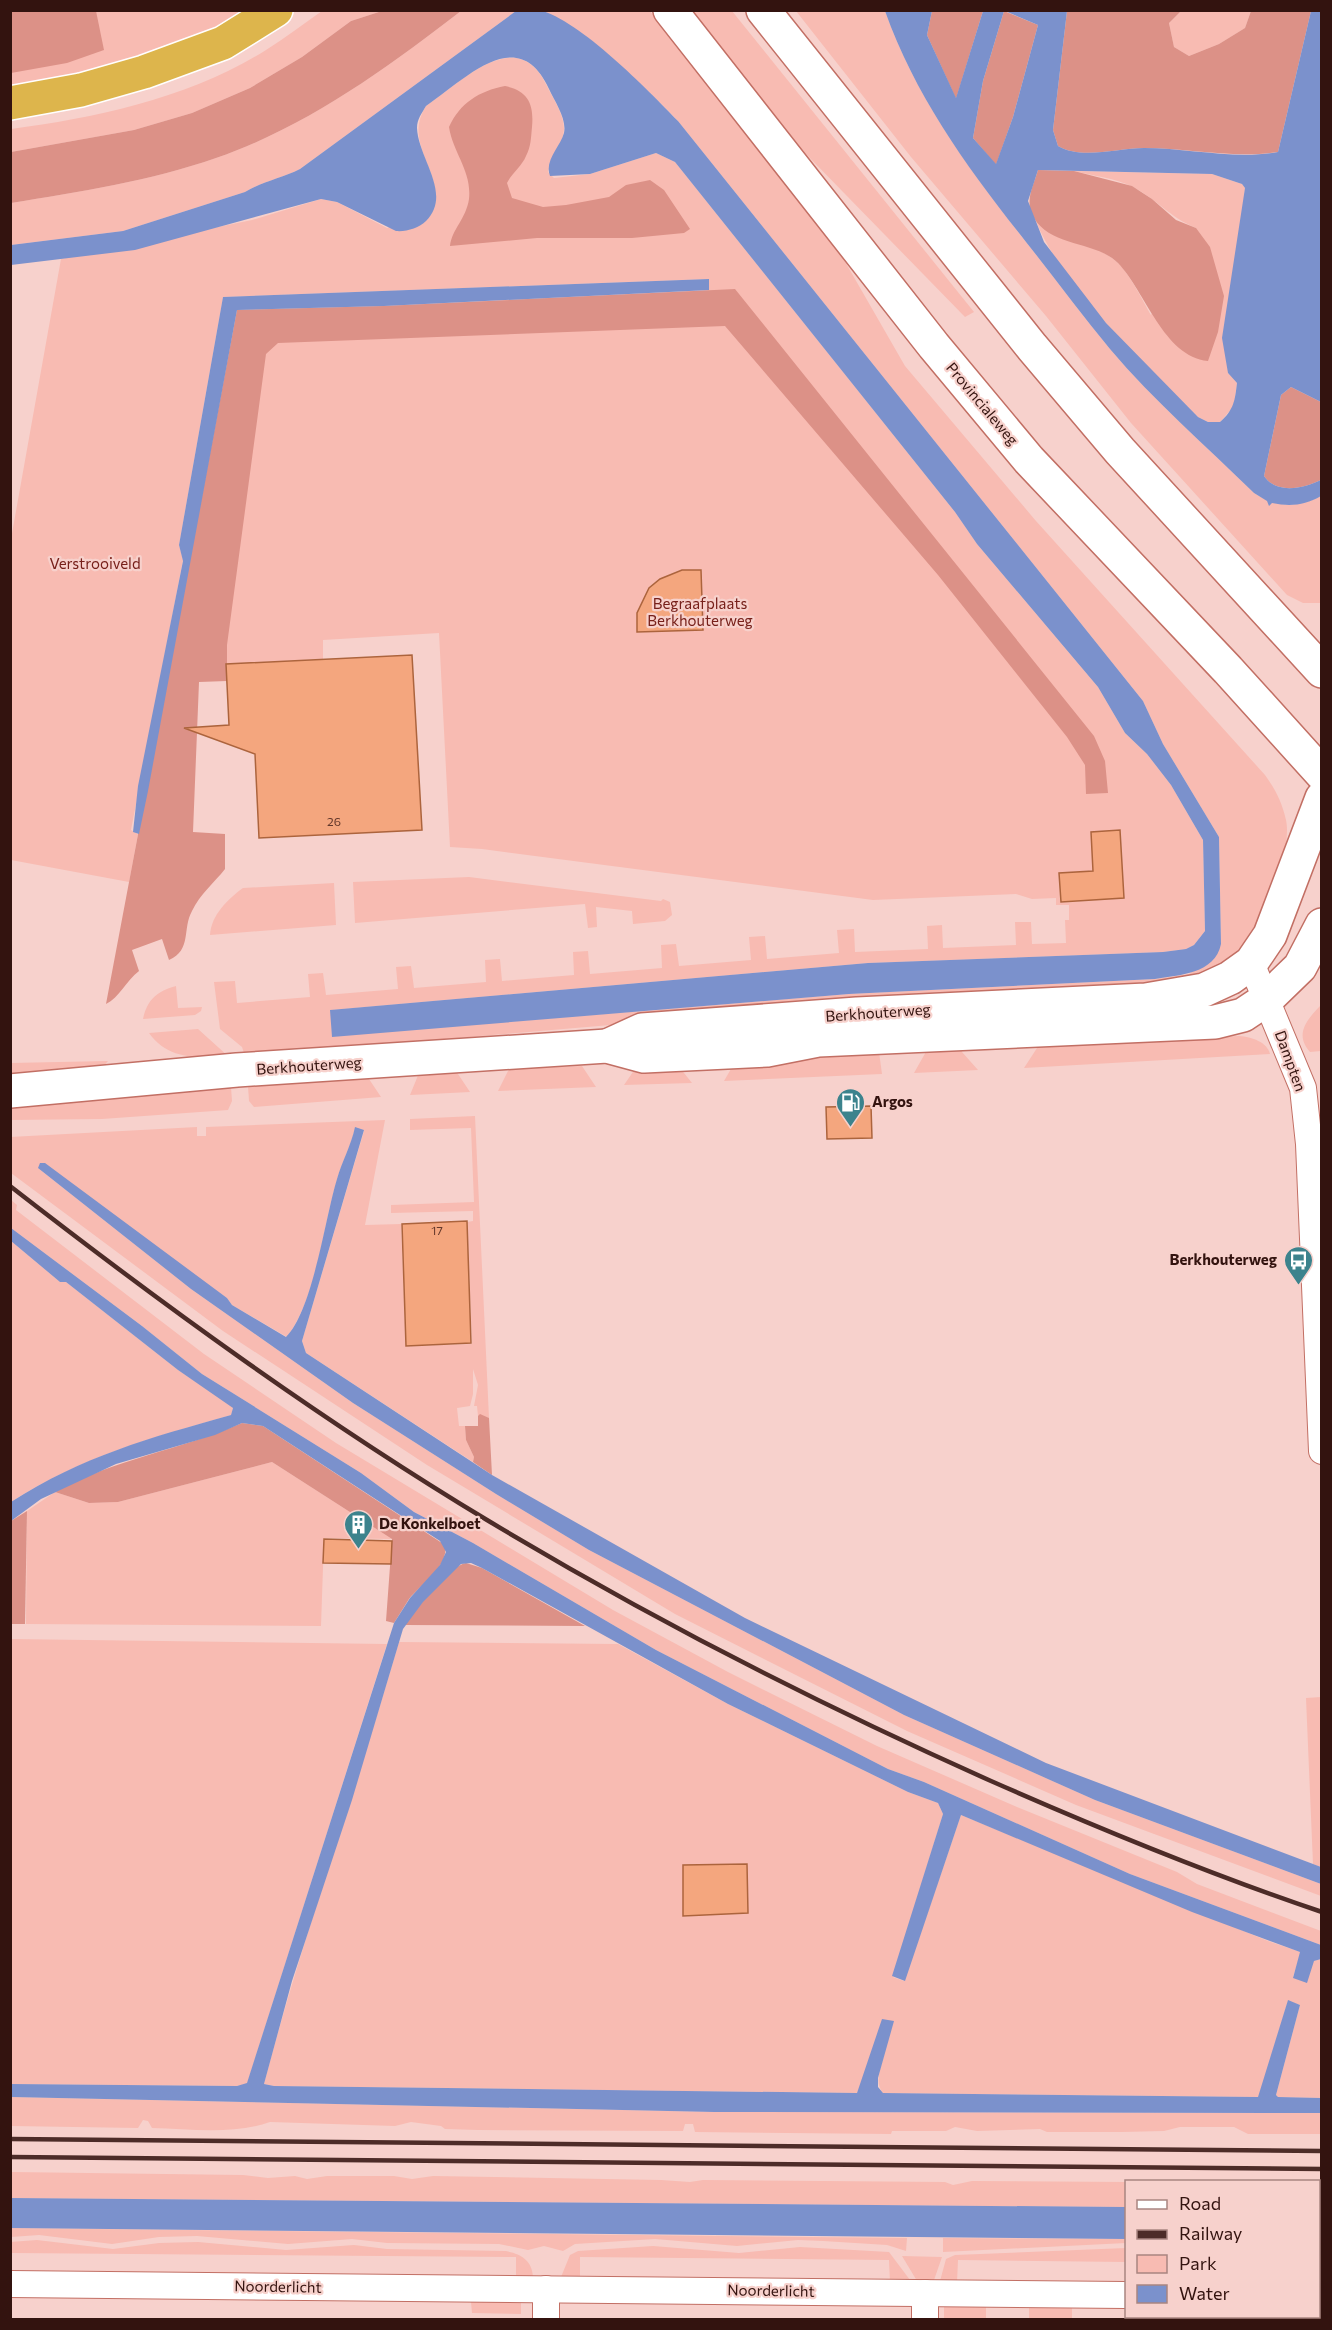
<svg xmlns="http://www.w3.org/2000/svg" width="1332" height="2330" viewBox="0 0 1332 2330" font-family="Commissioner,sans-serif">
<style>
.green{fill:#f8bbb2}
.forest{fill:#dc9187}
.water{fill:#7b91cc;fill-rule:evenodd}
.building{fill:#f4a67e;stroke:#ac643d;stroke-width:1.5}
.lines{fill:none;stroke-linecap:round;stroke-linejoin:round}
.street-casing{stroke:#c26f64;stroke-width:28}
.secondary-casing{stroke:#c26f64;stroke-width:36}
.highway-casing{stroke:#fff;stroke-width:36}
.street{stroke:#fff;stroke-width:26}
.secondary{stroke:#fff;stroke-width:33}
.highway{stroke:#ddb54c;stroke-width:33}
.rail{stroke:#4d2c28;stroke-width:4.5}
.labels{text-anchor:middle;stroke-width:4.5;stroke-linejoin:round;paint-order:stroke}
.number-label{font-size:12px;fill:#63382b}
.street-label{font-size:15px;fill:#33130f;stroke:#f7d1cc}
.park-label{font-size:15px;fill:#77201a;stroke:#f7d1cc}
.poi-label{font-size:15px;font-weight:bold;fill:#33130f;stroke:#f7d1cc;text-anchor:start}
</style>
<rect width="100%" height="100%" fill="#f7d1cc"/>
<!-- green -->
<g class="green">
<path d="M539,10L650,11L836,246L905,366L1036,521L1265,775C1275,789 1282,802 1286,820C1293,852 1262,939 1236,959C1226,968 1212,973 1200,980L857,1004L245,1056L242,1047L220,1029L214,982L235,981L237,1003L310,997L308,974L323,973L326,995L398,989L396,967L411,966L414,988L486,982L485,960L500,959L502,981L574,975L573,952L588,951L590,974L662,968L661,945L676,944L679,966L751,960L749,937L765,936L767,959L839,953L837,930L854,929L855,952L928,949L927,926L942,925L943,948L1016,945L1015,922H1031L1032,944L1066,943L1065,920H1069V905H1056V898L1032,899L1016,894L873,900L482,849L450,847L439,633L323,640V659L226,664L227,645L178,629L237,310L384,306L709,290L708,279L223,297L179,545L183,560L131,830L138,834L129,882L11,860V539L61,259L252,220L321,199L337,202L387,228L434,209C444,171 402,144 426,106C462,81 518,23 547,86C553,99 564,114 564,129C564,143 550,157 548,172L554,178L590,174L656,153L675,162L955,512L977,544L1098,687L1125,733L1147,754L1171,785L1203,840L1205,931L1194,945L1186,949L1163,952L868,963L331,1010L332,1036L849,994L1155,979L1189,974L1221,944L1219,837L1163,744L1143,701L678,121C636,77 593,39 539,10Z"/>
<path d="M11,11H247L213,32L154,60L11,92Z"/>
<path d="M322,11H382L351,21L302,57L250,88L192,113L134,130L11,152V129C97,118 192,97 266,50C285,38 303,24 322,11Z"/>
<path d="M461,11H516L300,169C282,178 261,182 245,192L123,231L11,245V203C79,192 150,181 216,158C306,127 386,69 461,11Z"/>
<path d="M691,11H732L974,312L965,317L806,154Z"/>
<path d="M796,11H885C916,98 969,169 1026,242C1054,277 1081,314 1110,349C1153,400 1206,446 1254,493C1276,508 1298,508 1321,496V603H1303L1287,595L1131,423L1046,316L911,157Z"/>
<path d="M1181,11H1251L1245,28L1219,44L1189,56L1174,47L1169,23Z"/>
<path d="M1074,171L1212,174L1242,184L1245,188L1228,373L1237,383L1234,406L1220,422H1208L1198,417C1144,362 1064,291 1035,219C1057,243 1094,241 1118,263C1129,273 1143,301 1151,315L1196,228C1169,217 1158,200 1133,187C1116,178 1093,176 1074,171Z"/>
<path d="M469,877L661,901L663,899L670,902L672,915L665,921L633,924L632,911L596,907L597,927L588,928L585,904L355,923L353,882Z"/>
<path d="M334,883L336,925L210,935C211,915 228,899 243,888Z"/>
<path d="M176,986L178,1008L202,1007L201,1011L195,1015L143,1019C147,1000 157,991 176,986Z"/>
<path d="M1321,1005V1051L1310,1052C1293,1033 1309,1018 1321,1005Z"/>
<path d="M198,1029L229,1057C198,1058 168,1060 149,1033Z"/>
<path d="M1239,1036C1252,1037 1267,1042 1270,1054L1024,1068L1039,1045Z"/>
<path d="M962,1049V1052L978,1070L914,1073L927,1050Z"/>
<path d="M879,1052L882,1074L724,1081L735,1062Z"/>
<path d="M108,1061L103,1067L11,1077L10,1063Z"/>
<path d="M582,1066L596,1087L498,1091L509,1069Z"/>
<path d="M680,1068L692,1083L624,1085L635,1069Z"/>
<path d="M456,1071L470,1092L410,1095L419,1073Z"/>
<path d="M367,1076L381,1097L254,1107L249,1101L248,1086Z"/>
<path d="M231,1087L232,1101L228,1110L102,1119L11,1120V1107Z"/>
<path d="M475,1116L489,1418L478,1416L477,1406H474L478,1385L473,1369V1394L470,1406L457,1408L459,1426H465L466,1440L474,1457L473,1462L306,1353L302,1341L364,1131L355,1128C351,1146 342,1162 337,1180C322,1229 318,1294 287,1337L232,1305L227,1298L38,1168L191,1289L353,1403L496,1494L589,1550L904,1715L1095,1800L1321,1884V1896L1076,1805L907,1731L675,1614L427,1465L223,1331L11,1173L10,1137L197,1127V1136H206V1127L385,1120L365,1225L401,1224L406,1346L472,1344L467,1222L473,1221V1211L391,1213V1205L474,1202L471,1128L410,1130V1119Z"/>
<path d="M11,1200L17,1205L16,1210L204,1354L336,1443L613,1610L728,1672L877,1746L1017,1807L1177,1872L1197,1884L1321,1931V1945L1130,1874L924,1782L888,1769L656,1650L473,1543L414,1512L361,1473L202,1374L142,1326L11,1228Z"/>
<path d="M11,1241L60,1282H66L178,1370L229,1404L233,1408L231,1415C151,1438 81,1457 11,1502Z"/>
<path d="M272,1462L392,1539L324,1538L321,1626L26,1624L27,1511L55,1492L89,1503L118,1502Z"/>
<path d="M11,1639L387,1644L247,2084L237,2086L11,2084Z"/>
<path d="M399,1642L618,1644L728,1704L908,1792L938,1803L943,1814L893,1977L904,1981L961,1815L1268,1941L1301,1952L1293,1977L1314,1961L1321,1959V2098L1278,2097L1276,2095L1300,2005L1288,2001L1259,2097L883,2093C874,2082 881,2068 884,2055L865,2074L857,2093L274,2086L264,2084C303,1935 356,1790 399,1642Z"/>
<path d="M1321,1697L1322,1699L1321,1867L1313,1864L1306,1698Z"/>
<path d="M11,2097L714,2112L1322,2113L1321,2134H1248L1234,2127H1180L1164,2131L1122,2132H1047L1040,2129L977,2131L955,2127L946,2131H892L891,2134L695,2132L693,2124H685L683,2131L478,2130L445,2129L441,2126L411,2122L395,2126L270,2122C234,2135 190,2129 152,2128L148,2121L143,2120L138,2128L11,2126Z"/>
<path d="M11,2172L243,2175L268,2178L295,2176L307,2179L327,2176H394L412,2179L433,2176L661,2180L690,2182L703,2180L945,2182L953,2185L972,2181L1126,2182V2207L11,2198Z"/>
<path d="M11,2228L907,2238L906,2251L887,2245L823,2241L798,2240L737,2246L655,2239L575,2244L563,2251L544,2246L528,2250L499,2244L387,2243L352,2239L288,2244L197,2236L159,2237L112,2244L39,2235L11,2237Z"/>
<path d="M943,2238L1126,2239V2243L943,2252Z"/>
<path d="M37,2240L113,2249L159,2243L198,2242L286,2250L354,2245L387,2249L506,2251C521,2254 532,2260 533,2277L516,2279V2257L11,2253L10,2242Z"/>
<path d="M653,2246L739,2253L800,2247L889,2252L910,2280H896L890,2283L889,2260L580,2257V2279L561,2277L570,2255L578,2251Z"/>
<path d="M1126,2248V2262L958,2260L957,2283L940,2281L946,2259L955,2255Z"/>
<path d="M902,2256L942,2257L934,2280L917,2281Z"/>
<path d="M471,2302H521V2314L472,2313Z"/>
<rect x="944" y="2306" width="42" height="13"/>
<rect x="1029" y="2306" width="43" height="13"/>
</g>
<!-- forest -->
<g class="forest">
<path d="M11,10L96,11L104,50L67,63L11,73Z"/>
<path d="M382,11H461C386,69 306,127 216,158C150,181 79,192 11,203V152L134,130L192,113L250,88L302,57L351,21Z"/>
<path d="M932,11H983L956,99L927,35Z"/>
<path d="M1004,11L1038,25L1013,117L996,165L973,138L983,81Z"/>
<path d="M1067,11H1181L1169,23L1174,47L1189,56L1219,44L1245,28L1251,11H1311L1278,152C1234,159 1189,148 1144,148C1117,148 1082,160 1058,146L1053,130Z"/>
<path d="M505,86C529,91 534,105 532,127C531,137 531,147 526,156C522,166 512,173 507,183L512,198L543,207L566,205L609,197L626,185L650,180L664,190L690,229L684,233L632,238H537L450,246C452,229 466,219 469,199C472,171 453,153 449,127C460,103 479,91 505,86Z"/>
<path d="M1038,170L1074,171L1132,186L1152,199L1176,220L1196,228L1210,247L1224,296L1218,332L1208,361C1164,357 1145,291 1118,263C1096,241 1051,247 1034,218C1024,202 1033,187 1038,170Z"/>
<path d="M735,289L1094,736L1105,761L1108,793L1086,794L1085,765L1067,737L938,575L725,326L278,343L266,354L227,645V681L199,682L193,832L225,834V869C214,883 200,894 192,911C182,929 192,950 169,960L162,939L132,950L139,971C126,981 119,998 106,1004L237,310L384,306Z"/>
<path d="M1291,387L1321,402V480C1304,488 1277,495 1264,476L1281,395Z"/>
<path d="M480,1414L489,1418L492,1475L473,1462L474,1457L466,1440L465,1426H478V1416Z"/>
<path d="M242,1423L263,1426L445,1545C449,1567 421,1584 409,1599C404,1607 399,1615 394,1623L386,1621L392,1539L272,1462L118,1502L89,1503L55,1492C114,1459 181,1450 242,1423Z"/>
<path d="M27,1511L25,1624H11V1521Z"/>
<path d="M466,1563L482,1568L585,1626L405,1625C416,1610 448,1566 466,1563Z"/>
</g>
<!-- water -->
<g class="water">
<path d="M516,11C523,10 533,9 539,10C580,20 648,90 678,121L1143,701L1163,744L1219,837L1221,944C1215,974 1179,975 1155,979L849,994L332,1037L330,1010L868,963L1163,952L1186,949L1194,945L1205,931L1203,840L1171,785L1147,754L1125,733L1098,687L977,544L955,512L675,162L656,153L590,174L550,176C544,161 560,147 564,133C567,119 555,102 549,89C518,22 466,79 426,106C422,113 417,119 417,128C418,158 453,194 426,221C419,228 406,232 396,231L337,202L321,199L135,250L11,265V245L123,231L245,192C261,182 282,178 300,169Z"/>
<path d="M885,11H932L927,35L956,98L983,11H1004L983,81L973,138L996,164L1013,117L1038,25L1005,11H1067L1053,130L1058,146C1082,160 1117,148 1144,148C1189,148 1235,160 1278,152L1311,11H1321V402L1291,387L1281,395L1264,476C1277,495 1304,488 1321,480V496C1305,505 1291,507 1272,503L1269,506L1267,501L1254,493C1206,446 1153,400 1110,349C1081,314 1054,277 1026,242C969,170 916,98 885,11ZM1038,170L1212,174L1242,184L1245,188L1222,338L1228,373L1237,383C1235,400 1234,410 1220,422H1208L1198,417L1106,323L1044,242L1028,201Z"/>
<path d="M709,279V290L384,306L237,310L148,791L139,834L133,832L138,786L183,561L179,545L223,297Z"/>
<path d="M355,1127L364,1130L302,1341L306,1353L492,1475L745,1618L1046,1763L1321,1867V1884L1095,1800L904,1715L589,1550L496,1494L353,1403L191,1289L38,1168L40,1163H45L227,1298L232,1305L286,1337C313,1310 325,1218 337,1179C342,1161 351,1146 355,1127Z"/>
<path d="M11,1228L142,1326L202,1374L361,1473L414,1512L473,1543L656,1650L888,1769L924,1782L1130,1874L1321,1945V1959L1314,1961L1307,1983L1293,1978L1300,1952L1192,1912L961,1815L905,1981L892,1976L943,1814L938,1803L908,1792L728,1704L482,1568L471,1563L461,1564L423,1602L403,1629L352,1800L292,1981L264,2084L274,2086L857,2093L882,2019L894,2021L878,2078V2087L883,2093L1258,2097L1288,2000L1300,2005L1276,2095L1278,2097L1321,2098V2113L714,2112L11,2097V2084L237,2086L247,2083L394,1623L410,1598L440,1565L446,1552L440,1541L263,1426L242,1423L215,1435L116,1464L41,1499L11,1521V1502C83,1456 149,1438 231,1415L233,1408L178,1370L66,1282H60L11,1241Z"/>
<path d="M11,2198L1126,2207V2239L11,2228Z"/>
</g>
<!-- building -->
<g class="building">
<path d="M682,570H701L703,630L637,632V613L649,588L660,579Z"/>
<path d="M412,655L422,830L259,838L255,754L184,728L229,725L226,664Z"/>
<path d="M1120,830L1124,898L1061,902L1059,873L1093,871L1091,832Z"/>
<path d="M871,1106L872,1138L827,1139L826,1107Z"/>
<path d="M467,1221L471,1343L406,1346L402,1224Z"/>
<path d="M324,1539L392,1541L391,1564L323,1563Z"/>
<path d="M747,1864L748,1913L683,1916V1865Z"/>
</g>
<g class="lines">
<defs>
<g id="street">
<path d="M1251,963L1303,1088L1309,1144L1322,1451"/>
<path d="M10,2284L1126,2295"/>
<path d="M1318,2296H1322"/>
<path d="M546,2320V2289"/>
<path d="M925,2320V2293"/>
</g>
<g id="secondary">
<path d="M670,10L934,346L1029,460L1228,670L1322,774"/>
<path d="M763,10L1032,347L1120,451L1322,671"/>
<path d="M607,1046L642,1030L857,1014L1146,1000L1204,990L1230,978L1251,963L1270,935L1322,798"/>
<path d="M10,1091L237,1070L607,1046L644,1056L767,1050L818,1040L1215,1022L1243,1015L1267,999L1300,967L1322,925"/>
</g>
<path id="highway" d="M10,103L81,90L144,72L223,43L276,10"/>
</defs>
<!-- street casing -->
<use href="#street" class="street-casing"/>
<!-- secondary casing -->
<use href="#secondary" class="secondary-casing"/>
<!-- highway casing -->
<use href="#highway" class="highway-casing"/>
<!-- street -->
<use href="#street" class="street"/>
<!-- secondary -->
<use href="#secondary" class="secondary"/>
<!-- highway -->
<use href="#highway" class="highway"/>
<!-- rail -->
<g class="rail">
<path d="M10,1186C163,1305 321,1420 487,1520C650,1618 818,1704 991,1781C1100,1829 1209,1874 1322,1912"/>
<path d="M10,2139L1322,2151"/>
<path d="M10,2157L1322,2169"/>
</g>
</g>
<!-- icons -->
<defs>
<symbol id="fuel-pin" viewBox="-11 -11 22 30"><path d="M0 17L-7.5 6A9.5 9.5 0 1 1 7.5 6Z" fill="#3c838d" stroke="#f7d1cc"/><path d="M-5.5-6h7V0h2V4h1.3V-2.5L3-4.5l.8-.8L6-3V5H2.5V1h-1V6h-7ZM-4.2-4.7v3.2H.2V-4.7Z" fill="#fff"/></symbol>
<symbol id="bus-pin" viewBox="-11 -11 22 30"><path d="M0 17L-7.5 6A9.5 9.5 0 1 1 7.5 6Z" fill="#3c838d" stroke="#f7d1cc"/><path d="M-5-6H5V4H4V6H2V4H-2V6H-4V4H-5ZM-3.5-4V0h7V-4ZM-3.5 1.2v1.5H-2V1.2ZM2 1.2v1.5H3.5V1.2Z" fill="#fff"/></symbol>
<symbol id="building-pin" viewBox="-11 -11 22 30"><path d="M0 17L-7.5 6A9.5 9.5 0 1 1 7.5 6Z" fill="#3c838d" stroke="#f7d1cc"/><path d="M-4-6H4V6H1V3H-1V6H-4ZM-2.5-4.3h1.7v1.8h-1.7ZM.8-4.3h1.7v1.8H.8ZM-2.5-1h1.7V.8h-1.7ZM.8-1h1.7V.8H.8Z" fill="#fff"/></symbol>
</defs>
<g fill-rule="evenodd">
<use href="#fuel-pin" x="834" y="1086" width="33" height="45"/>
<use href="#bus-pin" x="1282" y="1244" width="33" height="45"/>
<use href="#building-pin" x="342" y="1508" width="33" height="45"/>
</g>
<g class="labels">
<!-- number labels -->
<g class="number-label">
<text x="334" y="826">26</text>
<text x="437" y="1235">17</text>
</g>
<!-- street labels -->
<g class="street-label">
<text transform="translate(982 404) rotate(50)" y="5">Provincialeweg</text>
<text transform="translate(878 1013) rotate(-4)" y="5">Berkhouterweg</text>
<text transform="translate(1290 1061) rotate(70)" y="5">Dampten</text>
<text transform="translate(309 1066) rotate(-4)" y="5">Berkhouterweg</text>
<text transform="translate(278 2287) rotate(1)" y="5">Noorderlicht</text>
<text transform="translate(771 2291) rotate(1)" y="5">Noorderlicht</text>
</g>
<!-- park labels -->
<g class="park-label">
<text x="95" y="569">Verstrooiveld</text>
<text x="700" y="609">Begraafplaats<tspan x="700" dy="17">Berkhouterweg</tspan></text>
</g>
<!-- poi labels -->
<g class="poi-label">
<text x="872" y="1107">Argos</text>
<text x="1277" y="1265" text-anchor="end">Berkhouterweg</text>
<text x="379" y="1529">De Konkelboet</text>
</g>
</g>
<!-- border -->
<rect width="1332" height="2330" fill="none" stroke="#33130f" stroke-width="24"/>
<!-- legend -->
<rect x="1125" y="2180" width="195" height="138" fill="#f7d1cc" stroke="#a98580" stroke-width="1.5"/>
<rect x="1137" y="2200" width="30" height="9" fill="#ffffff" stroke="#a98580" stroke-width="1.5"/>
<text x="1179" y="2210" font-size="18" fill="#33130f">Road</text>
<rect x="1137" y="2230" width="30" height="9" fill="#4d2c28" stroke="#a98580" stroke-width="1.5"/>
<text x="1179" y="2240" font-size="18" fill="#33130f">Railway</text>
<rect x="1137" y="2255" width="30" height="18" fill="#f8bbb2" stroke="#a98580" stroke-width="1.5"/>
<text x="1179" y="2270" font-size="18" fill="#33130f">Park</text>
<rect x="1137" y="2285" width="30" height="18" fill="#7b91cc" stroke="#a98580" stroke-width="1.5"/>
<text x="1179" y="2300" font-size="18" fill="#33130f">Water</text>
</svg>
